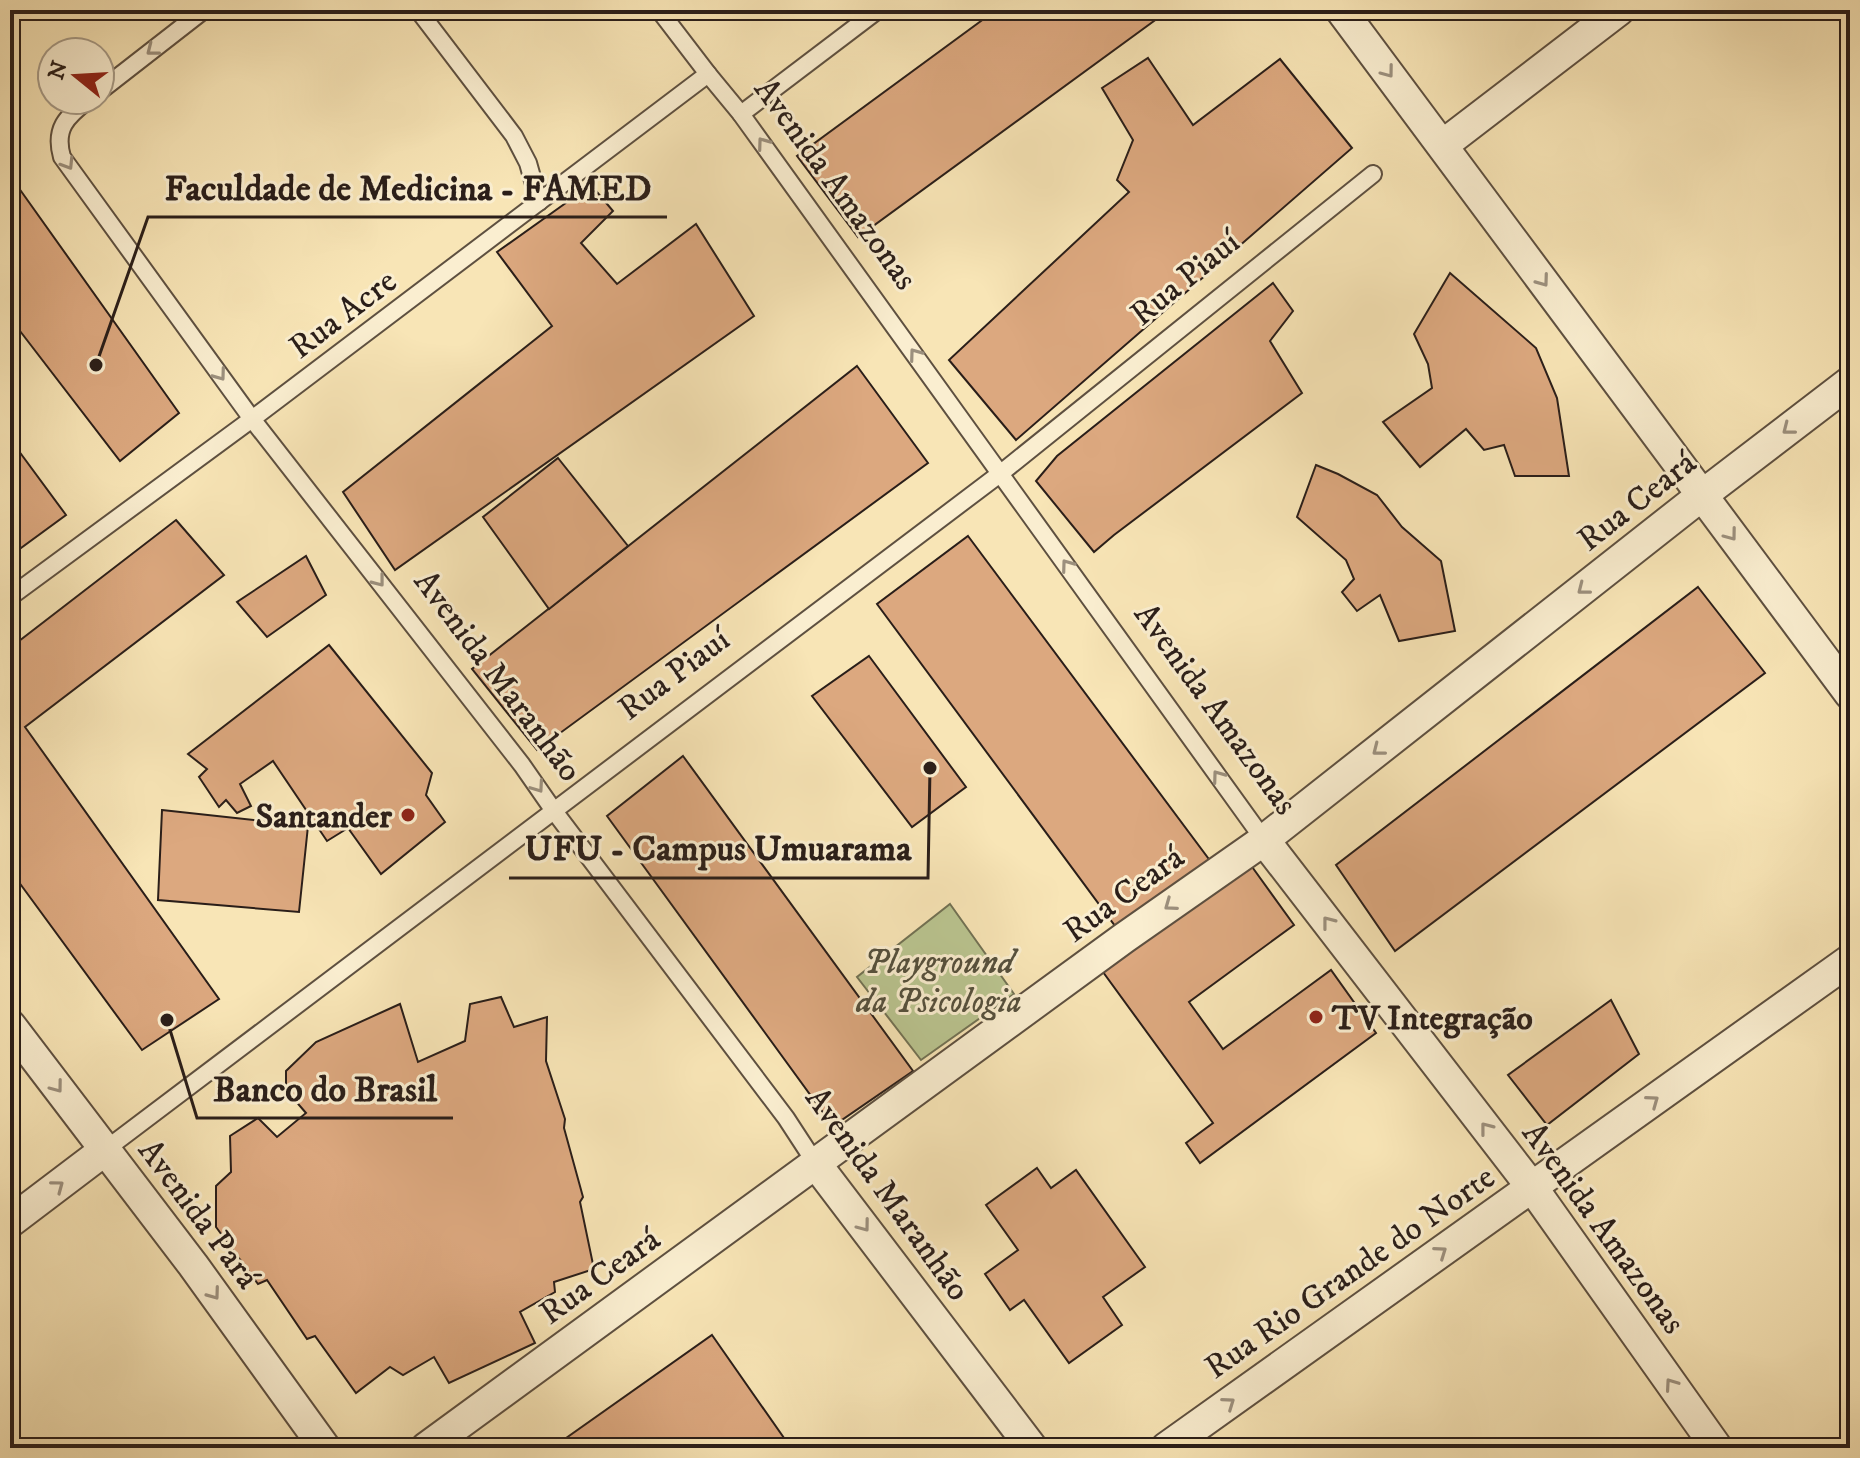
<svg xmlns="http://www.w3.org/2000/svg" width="1860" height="1458" viewBox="0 0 1860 1458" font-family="'IM FELL DW Pica',serif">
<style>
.green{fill:#bac590;stroke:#727254;stroke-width:2}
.building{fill:#dca87f;stroke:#2a1e19;stroke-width:2}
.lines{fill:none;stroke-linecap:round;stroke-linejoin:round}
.service-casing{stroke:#5e5040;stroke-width:20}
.minor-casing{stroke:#5e5040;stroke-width:34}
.service{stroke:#faeed0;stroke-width:16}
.minor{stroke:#faeed0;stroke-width:30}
.oneway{stroke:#9c907e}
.poi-dot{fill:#8f2418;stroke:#faeed0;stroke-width:3}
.labels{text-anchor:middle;stroke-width:6;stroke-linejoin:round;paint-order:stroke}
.street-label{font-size:34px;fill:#2a1e19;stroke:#faeed0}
.poi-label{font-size:34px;font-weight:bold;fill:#2a1e19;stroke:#faeed0;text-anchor:end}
.park-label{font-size:34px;font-style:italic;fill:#55503d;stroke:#faeed0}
.leader{fill:none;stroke:#2a1e19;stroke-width:3}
.callout-dot{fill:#2a1e19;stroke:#faeed0;stroke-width:3}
.callout-label{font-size:36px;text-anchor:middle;font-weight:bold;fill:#2a1e19;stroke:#faeed0;stroke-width:6;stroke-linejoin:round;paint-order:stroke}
</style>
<rect width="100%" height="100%" fill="#f8e5b6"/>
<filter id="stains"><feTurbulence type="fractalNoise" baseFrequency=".0025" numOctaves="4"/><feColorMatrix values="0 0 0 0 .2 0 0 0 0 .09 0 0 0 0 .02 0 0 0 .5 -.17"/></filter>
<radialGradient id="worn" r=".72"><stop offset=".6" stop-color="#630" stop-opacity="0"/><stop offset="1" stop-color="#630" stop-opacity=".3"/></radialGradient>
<!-- green -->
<path class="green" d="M950,904L1014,994L921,1060L857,977Z"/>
<!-- building -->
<g class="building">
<path d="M996,10H1169L858,237L797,156Z"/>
<path d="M1148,58L1193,125L1280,59L1352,148L1016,440L949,360L1129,192L1117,180L1133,140L1102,88Z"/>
<path d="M11,177L179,413L120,461L10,318Z"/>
<path d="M591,185L613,211L581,243L617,284L696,224L754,316L395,570L343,492L552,326L497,252Z"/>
<path d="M1450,273L1536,348L1557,398L1569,476H1515L1504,445L1484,450L1466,429L1420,467L1383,422L1432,388L1428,364L1414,334Z"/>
<path d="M1273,283L1293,311L1270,341L1302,393L1114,535L1094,552L1036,481L1057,456Z"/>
<path d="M857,366L928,463L537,750L472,669Z"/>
<path d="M10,439L66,515L10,556Z"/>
<path d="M558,458L628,546L549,609L483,517Z"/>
<path d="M1316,465L1338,474L1377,495L1402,527L1441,561L1455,631L1399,641L1380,595L1357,611L1342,592L1354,579L1346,560L1297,517Z"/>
<path d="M176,520L224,575L25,727L219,999L142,1050L10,870V648Z"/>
<path d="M968,536L1217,870L1124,938L877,604Z"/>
<path d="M306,556L326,595L267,637L237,602Z"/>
<path d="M1698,587L1765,673L1395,951L1336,865Z"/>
<path d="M329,645L432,773L426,795L445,822L381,874L348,828L327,841L273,761L240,784L251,806L237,813L226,800L219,807L199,777L207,769L188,754Z"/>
<path d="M869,656L966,787L912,827L812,696Z"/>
<path d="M683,756L913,1071L833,1126L607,816Z"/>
<path d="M162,810L308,826L299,912L158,900Z"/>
<path d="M1250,864L1294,925L1189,1002L1223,1049L1331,970L1376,1033L1200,1163L1186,1143L1213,1123L1103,972Z"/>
<path d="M501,997L514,1027L547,1017L546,1061L565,1119L564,1128L583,1197L580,1202L594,1269L554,1282L555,1292L520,1312L535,1343L449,1383L434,1357L403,1375L390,1367L356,1393L315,1336L307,1339L267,1280L258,1284L216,1227V1186L231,1172L230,1136L258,1118L277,1137L306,1113L286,1090V1071L316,1042L400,1004L418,1062L465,1041L470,1004Z"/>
<path d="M1611,1000L1639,1054L1547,1125L1508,1075Z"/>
<path d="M1037,1168L1051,1188L1076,1170L1145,1267L1103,1297L1122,1325L1069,1363L1024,1300L1010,1310L985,1274L1018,1250L986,1205Z"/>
<path d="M712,1335L791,1448H552Z"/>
</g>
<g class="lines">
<defs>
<g id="service">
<path d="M418,10L514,136L528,163L539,202"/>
<path d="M659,10L708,74L741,114L1264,840"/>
<path d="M100,91L204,10"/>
<path d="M88,100C66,117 54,129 62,157L252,419L522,765L554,811L786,1118L816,1164"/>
<path d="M741,114L878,10"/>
<path d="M10,597L252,419L708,74"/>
<path d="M105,1150L1001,473L1373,174"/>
</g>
<g id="minor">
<path d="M1341,10L1850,694"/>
<path d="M1443,145L1619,10"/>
<path d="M1264,840L1534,1190L1717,1448"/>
<path d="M10,1025L193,1265L325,1448"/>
<path d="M816,1164L1032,1448"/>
<path d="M10,1222L105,1150"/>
<path d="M426,1448L1124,938L1264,840L1701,496L1850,382"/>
<path d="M1166,1448L1850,960"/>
</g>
</defs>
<!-- service casing -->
<use href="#service" class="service-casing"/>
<!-- minor casing -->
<use href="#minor" class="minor-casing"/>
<!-- service -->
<use href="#service" class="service"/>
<!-- minor -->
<use href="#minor" class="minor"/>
</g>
<!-- one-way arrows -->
<defs><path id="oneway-chevron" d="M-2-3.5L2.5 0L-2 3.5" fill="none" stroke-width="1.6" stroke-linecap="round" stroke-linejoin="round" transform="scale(2)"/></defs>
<g class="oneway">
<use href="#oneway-chevron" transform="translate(152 50) rotate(142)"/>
<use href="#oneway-chevron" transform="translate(1388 72) rotate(53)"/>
<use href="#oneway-chevron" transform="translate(763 143) rotate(-126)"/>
<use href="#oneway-chevron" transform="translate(68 164) rotate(58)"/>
<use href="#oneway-chevron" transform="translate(1543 281) rotate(54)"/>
<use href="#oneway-chevron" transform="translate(915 354) rotate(-126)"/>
<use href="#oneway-chevron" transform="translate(220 375) rotate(54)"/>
<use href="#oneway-chevron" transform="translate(1788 429) rotate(142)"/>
<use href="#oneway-chevron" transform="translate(1731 535) rotate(53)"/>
<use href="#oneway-chevron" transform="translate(1067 565) rotate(-126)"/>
<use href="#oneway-chevron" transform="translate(379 581) rotate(52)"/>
<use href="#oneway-chevron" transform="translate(1583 589) rotate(142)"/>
<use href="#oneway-chevron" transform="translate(1378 750) rotate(142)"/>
<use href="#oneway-chevron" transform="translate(1218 776) rotate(-126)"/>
<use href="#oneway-chevron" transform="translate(538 787) rotate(55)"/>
<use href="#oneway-chevron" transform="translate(1170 905) rotate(144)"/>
<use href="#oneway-chevron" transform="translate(1328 922) rotate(-128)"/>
<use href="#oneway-chevron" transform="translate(57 1087) rotate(53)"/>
<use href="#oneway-chevron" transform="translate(1653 1101) rotate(-36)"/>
<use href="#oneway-chevron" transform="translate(1486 1128) rotate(-128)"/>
<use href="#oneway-chevron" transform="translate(58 1186) rotate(-37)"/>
<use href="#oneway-chevron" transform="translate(864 1226) rotate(53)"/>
<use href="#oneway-chevron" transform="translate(1441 1252) rotate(-35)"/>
<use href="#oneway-chevron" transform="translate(214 1294) rotate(54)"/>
<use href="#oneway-chevron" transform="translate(1671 1384) rotate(-125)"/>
<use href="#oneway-chevron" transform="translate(1229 1403) rotate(-35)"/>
</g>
<!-- markers -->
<g class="poi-dot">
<circle cx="408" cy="815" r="8"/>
<circle cx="1316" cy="1017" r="8"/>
</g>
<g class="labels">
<!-- street labels -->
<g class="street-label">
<text transform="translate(837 183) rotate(54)" y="12">Avenida Amazonas</text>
<text transform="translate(1184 277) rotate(-39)" y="12">Rua Piauí</text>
<text transform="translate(342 313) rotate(-37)" y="12">Rua Acre</text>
<text transform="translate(1636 500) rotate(-38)" y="12">Rua Ceará</text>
<text transform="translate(673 673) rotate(-37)" y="12">Rua Piauí</text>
<text transform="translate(499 675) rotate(53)" y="12">Avenida Maranhão</text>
<text transform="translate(1217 708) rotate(54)" y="12">Avenida Amazonas</text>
<text transform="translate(1123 893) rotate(-36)" y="12">Rua Ceará</text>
<text transform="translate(889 1193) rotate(54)" y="12">Avenida Maranhão</text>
<text transform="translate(200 1213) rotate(53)" y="12">Avenida Pará</text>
<text transform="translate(1605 1227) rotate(54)" y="12">Avenida Amazonas</text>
<text transform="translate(1349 1271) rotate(-35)" y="12">Rua Rio Grande do Norte</text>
<text transform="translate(599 1275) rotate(-36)" y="12">Rua Ceará</text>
</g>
<!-- poi labels -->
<g class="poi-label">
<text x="392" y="827">Santander</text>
<text x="1332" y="1029" text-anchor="start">TV Integração</text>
</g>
<!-- park labels -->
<g class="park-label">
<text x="939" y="973">Playground<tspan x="939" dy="39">da Psicologia</tspan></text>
</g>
</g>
<!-- callouts -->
<path class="leader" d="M96 365L148 217H667M930 768L928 878H509M167 1020L197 1118H453"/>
<g class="callout-dot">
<circle cx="96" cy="365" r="8"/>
<circle cx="930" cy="768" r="8"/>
<circle cx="167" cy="1020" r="8"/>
</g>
<g class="callout-label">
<text x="408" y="200">Faculdade de Medicina - FAMED</text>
<text x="718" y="860">UFU - Campus Umuarama</text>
<text x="325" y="1101">Banco do Brasil</text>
</g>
<!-- margin -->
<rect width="1860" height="1458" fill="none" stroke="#f8e5b6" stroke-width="40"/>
<rect x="12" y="12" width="1836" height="1434" fill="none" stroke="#2a1e19" stroke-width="4"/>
<rect x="20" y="20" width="1820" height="1418" fill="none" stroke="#2a1e19" stroke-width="2"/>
<!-- north arrow -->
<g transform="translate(76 76) rotate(288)"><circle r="38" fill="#faeed0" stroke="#a79b87" stroke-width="2"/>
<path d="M0-6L14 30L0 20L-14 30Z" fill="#8f2418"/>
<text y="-12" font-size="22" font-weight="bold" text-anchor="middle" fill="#2a1e19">N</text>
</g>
<rect width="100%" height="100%" filter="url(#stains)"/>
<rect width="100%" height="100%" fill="url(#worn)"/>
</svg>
